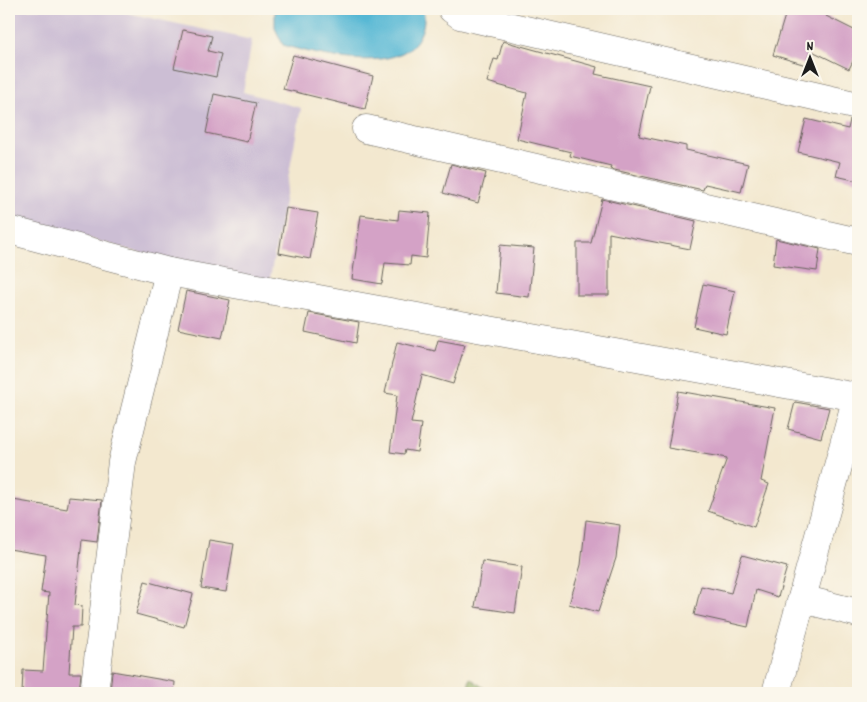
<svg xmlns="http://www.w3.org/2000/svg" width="867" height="702" viewBox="0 0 867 702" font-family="Dekko,sans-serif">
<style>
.industrial{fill:#ccbed4}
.forest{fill:#87a456;stroke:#526039}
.water{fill:#55b7d4;stroke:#386a78}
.building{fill:#d4a2c6}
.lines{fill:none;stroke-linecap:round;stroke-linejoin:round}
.minor-casing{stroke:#67635b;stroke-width:29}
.minor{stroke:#fff;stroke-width:28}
</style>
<rect width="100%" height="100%" fill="#fbf7ec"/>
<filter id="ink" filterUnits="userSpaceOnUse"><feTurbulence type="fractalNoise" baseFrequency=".02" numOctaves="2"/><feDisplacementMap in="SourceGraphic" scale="10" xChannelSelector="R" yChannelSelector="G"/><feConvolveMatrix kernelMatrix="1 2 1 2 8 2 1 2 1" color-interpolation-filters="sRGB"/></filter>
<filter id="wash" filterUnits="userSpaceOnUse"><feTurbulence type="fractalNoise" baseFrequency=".0096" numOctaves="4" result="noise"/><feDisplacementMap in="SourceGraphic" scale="20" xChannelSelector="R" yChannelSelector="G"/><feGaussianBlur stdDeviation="1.12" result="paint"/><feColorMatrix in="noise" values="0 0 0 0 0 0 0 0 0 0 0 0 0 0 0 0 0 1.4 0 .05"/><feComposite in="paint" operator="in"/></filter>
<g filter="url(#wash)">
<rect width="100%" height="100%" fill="#f3e8cf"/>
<!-- industrial -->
<path class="industrial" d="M9,9H109L252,40L243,92L301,108L268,289L9,216Z"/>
<!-- forest -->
<path class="forest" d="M470,678L491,693H467Z"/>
<!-- water -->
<path class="water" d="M275,9H423C425,18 424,27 420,35C401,77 318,55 283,45L275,28Z"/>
<g id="blocks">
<!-- building -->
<g class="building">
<path d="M787,9H828L826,16L858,32V51L849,69L810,50L806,65L773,55Z"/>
<path d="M183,30L212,36L208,51L221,54L216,77L174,68Z"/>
<path d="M503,41L597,67L595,74L650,86L639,136L686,146V150L748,164L741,192L705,184L703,190L610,169L611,166L570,156L571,152L517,139L527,93L487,82L494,59L498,60Z"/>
<path d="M293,55L373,76L365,109L283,89Z"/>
<path d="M214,94L256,103L247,142L206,133Z"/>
<path d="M806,119L848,129L850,120L858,121V181L836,176L840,162L798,152Z"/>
<path d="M451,164L486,173L478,203L443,193Z"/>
<path d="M602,199L696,221L690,249L609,233V295H577V243H591Z"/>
<path d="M286,208L318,213L310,259L279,253Z"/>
<path d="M399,210L430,213L426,258L411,256L410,265L385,263L382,284L352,279L361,215L398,220Z"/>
<path d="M776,239L820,249L817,271L773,265Z"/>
<path d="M500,245L534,248L529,297L496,293Z"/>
<path d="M703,284L735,291L726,334L694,327Z"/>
<path d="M186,291L230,300L222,338L178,329Z"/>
<path d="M309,313L359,322L356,343L305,332Z"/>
<path d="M438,340L465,345L453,384L422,375L411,423L421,424L417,452L405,450L404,454L390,452L397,395L385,393L397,342L435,351Z"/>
<path d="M678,391L775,408L761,481L769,484L754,527L708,511L727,458L668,448Z"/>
<path d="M795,402L829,408L821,438L788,429Z"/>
<path d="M69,497L102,500L97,542L82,540L75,605L82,606L81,627H72L69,673H81L79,693H22L23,670L43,671L49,593L41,592L46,555L9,549V528L13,500L67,509Z"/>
<path d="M586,520L620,525L616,558L598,612L569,604L581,565Z"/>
<path d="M209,540L234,544L226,592L201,588Z"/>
<path d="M742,555L787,567L778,597L756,590L748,627L694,615L701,586L731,593Z"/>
<path d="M482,561L522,567L515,613L475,607Z"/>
<path d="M145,581L193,594L184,627L136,614Z"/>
<path d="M112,671L175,682L174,693H110Z"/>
</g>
</g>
</g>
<g filter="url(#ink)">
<use href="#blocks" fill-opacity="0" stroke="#67635b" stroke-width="1"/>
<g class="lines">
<defs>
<g id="minor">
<path d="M452,9L460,15L858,106"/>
<path d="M366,129L858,242"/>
<path d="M9,230L169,272L857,397"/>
<path d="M802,599L858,613"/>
<path d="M94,693L122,462L169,272"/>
<path d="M776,693L858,393"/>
</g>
</defs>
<!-- minor casing -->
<use href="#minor" class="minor-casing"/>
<!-- minor -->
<use href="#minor" class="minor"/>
</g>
</g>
<!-- margin -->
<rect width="867" height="702" fill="none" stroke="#fbf7ec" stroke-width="30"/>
<!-- north arrow -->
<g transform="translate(810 58)" stroke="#fbf7ec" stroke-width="4" paint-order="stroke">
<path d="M0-4L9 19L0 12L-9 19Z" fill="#1c1c1c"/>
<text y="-8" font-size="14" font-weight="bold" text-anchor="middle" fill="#1c1c1c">N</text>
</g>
</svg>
